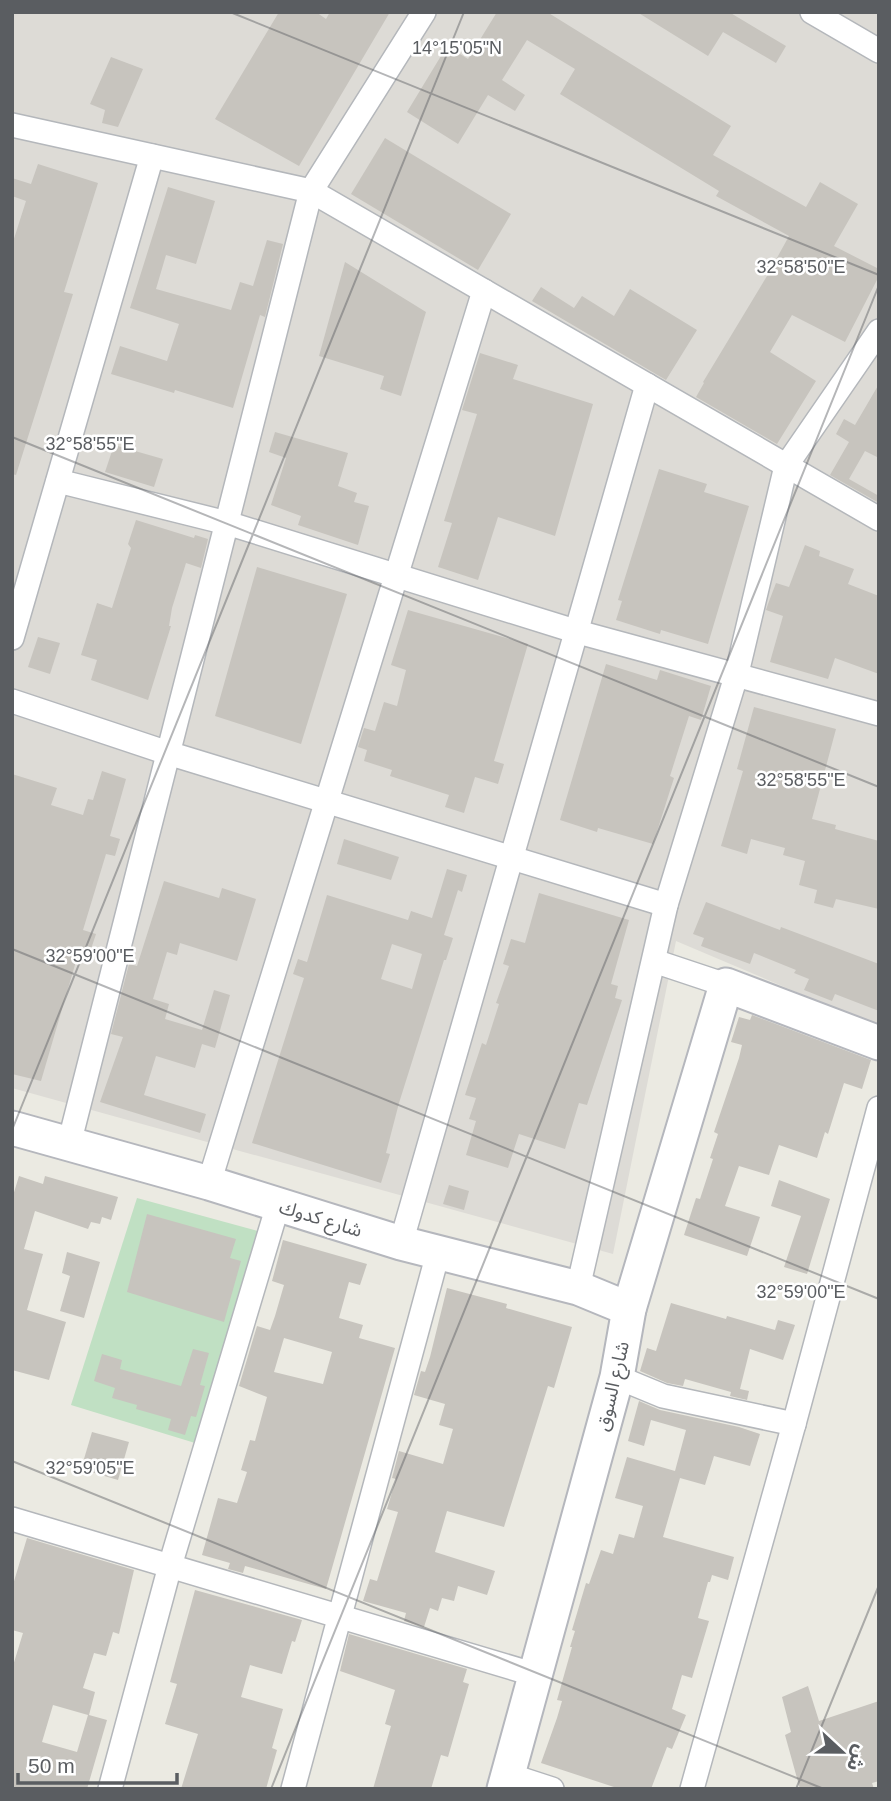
<svg xmlns="http://www.w3.org/2000/svg" width="891" height="1801" viewBox="0 0 891 1801" font-family="Helvetica,'Noto Sans Arabic',sans-serif">
<style>
.industrial{fill:#dddbd6}
.green{fill:#c0e0c3}
.building{fill:#c7c4be;fill-rule:evenodd}
.lines{fill:none;stroke-linecap:round;stroke-linejoin:round}
.street-casing{stroke:#b4b7bb;stroke-width:26}
.secondary-casing{stroke:#b5b7bd;stroke-width:37}
.street{stroke:#fff;stroke-width:23}
.secondary{stroke:#fff;stroke-width:33}
.ticks{fill:none;stroke:#5a5d61;stroke-width:2;stroke-opacity:0.45}
.labels{text-anchor:middle;stroke-width:5;stroke-linejoin:round;paint-order:stroke}
.street-label{font-size:19px;fill:#5a5d61;stroke:#fff}
.ticks-label{font-size:18px;text-anchor:middle;fill:#5a5d61;stroke:#fff;stroke-width:5;stroke-linejoin:round;paint-order:stroke}
</style>
<rect width="100%" height="100%" fill="#ebeae2"/>
<!-- industrial -->
<path class="industrial" d="M12,12H879V1027L676,941L613,1254L12,1088Z"/>
<!-- green -->
<path class="green" d="M137,1198L258,1231L195,1443L71,1405Z"/>
<!-- building -->
<g class="building">
<path d="M279,12H316L326,19L330,12H390L299,166L215,119Z"/>
<path d="M497,12H547L731,126L713,155L806,207L820,182L858,204L834,246L879,269V276L845,342L792,315L770,352L816,381L777,444L696,397L704,383L703,382L767,276L789,236L716,196L719,191L560,94L575,69L527,40L502,80L525,95L515,111L488,95L458,144L407,112L447,46L468,59Z"/>
<path d="M637,12H729L786,46L776,63L723,32L708,56Z"/>
<path d="M111,57L143,69L118,127L102,123L105,110L90,104Z"/>
<path d="M385,138L511,214L478,270L351,194Z"/>
<path d="M38,164L98,183L64,292L73,294L16,475L12,474V245L26,201L12,196V178L31,184Z"/>
<path d="M168,187L215,201L196,264L166,255L156,289L231,310L240,282L253,286L267,240L283,244L265,317L260,315L233,408L175,390L174,393L111,374L120,346L167,361L179,324L130,308Z"/>
<path d="M345,262L426,312L401,396L380,389L384,376L319,356Z"/>
<path d="M541,287L574,308L582,296L614,316L630,289L697,330L666,380L532,301Z"/>
<path d="M480,353L518,365L513,379L593,404L555,536L498,517L478,580L438,567L452,523L444,521L477,414L462,410Z"/>
<path d="M879,384V458L865,451L849,479L879,496V503L830,475L849,442L836,434L844,419L855,425Z"/>
<path d="M275,432L348,453L338,486L357,493L354,502L369,506L358,545L298,525L301,516L271,505L286,458L269,452Z"/>
<path d="M114,445L163,459L154,487L105,472Z"/>
<path d="M659,469L707,484L704,492L749,506L708,644L661,630L660,634L616,620L622,601L618,600Z"/>
<path d="M136,520L194,538L195,535L208,539L201,568L186,563L172,608L169,626H171L148,700L91,680L97,660L81,655L97,603L112,608L131,548L128,544Z"/>
<path d="M805,545L820,551L819,556L854,569L848,584L879,596V674L835,658L828,679L770,662L783,616L766,610L768,604L776,583L789,587Z"/>
<path d="M257,567L347,594L301,744L215,716Z"/>
<path d="M408,610L528,644L494,761L504,764L498,784L475,777L464,813L445,807L449,795L390,776L392,770L364,761L367,750L358,747L364,728L375,731L384,702L397,706L406,670L391,665Z"/>
<path d="M38,637L60,643L50,674L28,667Z"/>
<path d="M606,664L657,680L660,670L711,686L701,720L689,716L670,776L674,778L653,844L598,828L597,832L560,820Z"/>
<path d="M754,707L836,729L812,819L836,825L835,829L879,841V909L836,899L833,908L814,903L817,890L799,885L805,861L783,855L785,848L751,839L747,854L721,846L743,771L737,769Z"/>
<path d="M102,771L126,779L110,836L120,839L115,856L106,854L83,930L96,934L87,961L77,958L41,1081L12,1074V774L57,788L51,805L83,815L88,799L93,800Z"/>
<path d="M344,839L399,857L391,880L337,864Z"/>
<path d="M447,869L467,875L462,892L458,890L444,935L453,938L446,960H444L399,1103L386,1153L390,1154L381,1183L252,1143L304,978L293,974L298,959L307,962L327,895L408,920L411,911L432,918ZM392,944L422,954L412,989L381,979Z"/>
<path d="M164,881L219,898L222,888L256,899L237,961L180,943L177,955L167,952L153,999L169,1004L165,1019L202,1030L214,990L230,995L215,1048L202,1044L195,1068L156,1056L144,1095L206,1114L200,1133L100,1102L123,1037L111,1034L129,964L137,966Z"/>
<path d="M539,893L629,920L611,984L618,986L615,998L622,1000L587,1105L579,1103L565,1149L519,1134L508,1168L466,1155L476,1121L469,1119L476,1098L465,1095L482,1043L486,1045L499,1004L496,1003L509,966L503,964L511,939L525,943Z"/>
<path d="M706,902L780,930L781,927L879,964V1011L835,994L832,1001L804,990L809,979L794,973L796,970L754,953L750,964L701,946L704,938L693,934Z"/>
<path d="M752,1015L871,1060L862,1089L844,1083L828,1134L825,1132L817,1158L779,1145L769,1175L739,1166L725,1206L760,1217L747,1256L684,1235L696,1198L700,1199L713,1159L710,1158L718,1134L714,1132L739,1058L742,1045L731,1042L739,1017L750,1020Z"/>
<path d="M19,1176L43,1184L45,1176L118,1197L111,1220L102,1217L100,1224L91,1222L88,1229L35,1211L24,1249L43,1254L27,1310L66,1322L49,1380L12,1370V1199Z"/>
<path d="M779,1180L830,1199L807,1274L784,1267L801,1216L771,1206Z"/>
<path d="M449,1185L469,1191L464,1210L443,1204Z"/>
<path d="M147,1214L236,1239L230,1258L241,1261L224,1322L127,1292Z"/>
<path d="M283,1240L367,1264L360,1285L349,1282L339,1318L363,1325L359,1338L395,1348L326,1589L245,1566L243,1573L228,1569L230,1563L202,1555L218,1498L237,1503L247,1472L241,1470L250,1440L255,1441L267,1397L239,1386L257,1326L270,1330L275,1316L284,1285L272,1281ZM284,1338L332,1352L323,1384L274,1372Z"/>
<path d="M67,1252L100,1262L84,1318L60,1311L70,1276L62,1273Z"/>
<path d="M447,1288L507,1304L506,1308L572,1327L554,1388L548,1386L504,1527L447,1511L435,1552L495,1571L487,1595L458,1586L454,1601L442,1598L438,1611L430,1608L424,1627L404,1621L406,1613L363,1601L370,1579L377,1581L398,1512L387,1509L396,1479L392,1478L399,1451L443,1464L453,1429L439,1425L445,1404L414,1395L421,1371L425,1372L430,1357Z"/>
<path d="M671,1303L726,1319L727,1316L775,1330L778,1320L795,1325L783,1360L750,1349L740,1389L749,1391L747,1400L730,1396L731,1392L685,1379L683,1386L667,1383L640,1371L647,1348L656,1351Z"/>
<path d="M193,1349L209,1353L200,1385L205,1386L197,1414L196,1417L191,1416L185,1435L168,1430L171,1419L136,1409L137,1405L112,1398L115,1388L94,1381L102,1354L122,1360L120,1369L181,1386Z"/>
<path d="M639,1401L660,1410L739,1427L760,1434L750,1466L714,1456L705,1485L680,1478L663,1537L734,1557L728,1580L712,1575L710,1582H708L698,1618L709,1621L692,1678L682,1675L672,1709L686,1715L672,1749L667,1747L651,1789H620L541,1763L557,1718L562,1701L557,1700L572,1647H570L575,1631L572,1630L586,1583L589,1584L601,1550L613,1554L619,1534L634,1538L643,1506L615,1498L627,1457L675,1471L686,1430L651,1420L644,1446L628,1441Z"/>
<path d="M92,1432L129,1442L118,1480L81,1469Z"/>
<path d="M27,1538L134,1570L119,1634L113,1632L106,1656L94,1653L83,1688L95,1692L89,1715L107,1720L87,1789H12V1669L23,1633L12,1630V1588ZM53,1705L88,1715L77,1752L42,1742Z"/>
<path d="M195,1590L302,1620L295,1642L292,1641L282,1674L250,1665L241,1697L283,1709L272,1748L277,1750L266,1789H181L198,1734L165,1724L177,1684L170,1682Z"/>
<path d="M349,1634L467,1669L463,1682L469,1684L448,1757L441,1755L431,1789H373L391,1726L385,1724L395,1690L340,1671Z"/>
<path d="M808,1686L819,1721L879,1701V1781L872,1783L874,1789H800L785,1735L791,1732L782,1697Z"/>
</g>
<g class="lines">
<defs>
<g id="street">
<path d="M812,12L879,51"/>
<path d="M12,125L311,191L879,519"/>
<path d="M58,481L227,523L578,632L879,714"/>
<path d="M12,638L152,156"/>
<path d="M12,701L168,753L666,905"/>
<path d="M654,961L726,985"/>
<path d="M69,1144L311,191L424,12"/>
<path d="M209,1183L484,291"/>
<path d="M401,1243L647,385"/>
<path d="M578,1288L666,905L737,673L786,466L879,331"/>
<path d="M617,1377L663,1396L794,1424"/>
<path d="M12,1519L536,1675"/>
<path d="M509,1775L552,1789"/>
<path d="M110,1789L170,1566L278,1205"/>
<path d="M293,1789L438,1253"/>
<path d="M692,1789L794,1424L879,1108"/>
</g>
<g id="secondary">
<path d="M12,1128L209,1183L401,1243L578,1288L629,1309"/>
<path d="M504,1789L617,1377L629,1309L726,985L879,1043"/>
</g>
</defs>
<!-- street casing -->
<use href="#street" class="street-casing"/>
<!-- secondary casing -->
<use href="#secondary" class="secondary-casing"/>
<!-- street -->
<use href="#street" class="street"/>
<!-- secondary -->
<use href="#secondary" class="secondary"/>
</g>
<!-- ticks -->
<path class="ticks" d="M230,12L879,275M12,437L879,787M12,949L879,1299M12,1130L464,12M12,1461L824,1789M271,1789L879,285M796,1789L879,1585"/>
<g class="labels">
<!-- street labels -->
<g class="street-label">
<text transform="translate(321 1218) rotate(17)" y="7">شارع كدوك</text>
<text transform="translate(612 1386) rotate(-77)" y="7">شارع السوق</text>
</g>
</g>
<g class="ticks-label">
<text x="457" y="54">14°15'05"N</text>
<text x="801" y="273">32°58'50"E</text>
<text x="90" y="450">32°58'55"E</text>
<text x="801" y="786">32°58'55"E</text>
<text x="90" y="962">32°59'00"E</text>
<text x="801" y="1298">32°59'00"E</text>
<text x="90" y="1474">32°59'05"E</text>
</g>
<!-- border -->
<rect width="891" height="1801" fill="none" stroke="#5a5d61" stroke-width="28"/>
<!-- north arrow -->
<g transform="translate(842 1752) rotate(112)" stroke="#ffffff" stroke-width="5" paint-order="stroke">
<path d="M0-5L12 26L0 18L-12 26Z" fill="#5a5d61"/>
<text y="-10" font-size="19" font-weight="bold" text-anchor="middle" fill="#5a5d61">ش</text>
</g>
<!-- scale -->
<path d="M18 1773v10h159v-10" fill="none" stroke="#5a5d61" stroke-width="3.5"/>
<text x="28" y="1773" font-size="21" fill="#5a5d61" stroke="#ffffff" stroke-width="5" paint-order="stroke">50 m</text>
</svg>
